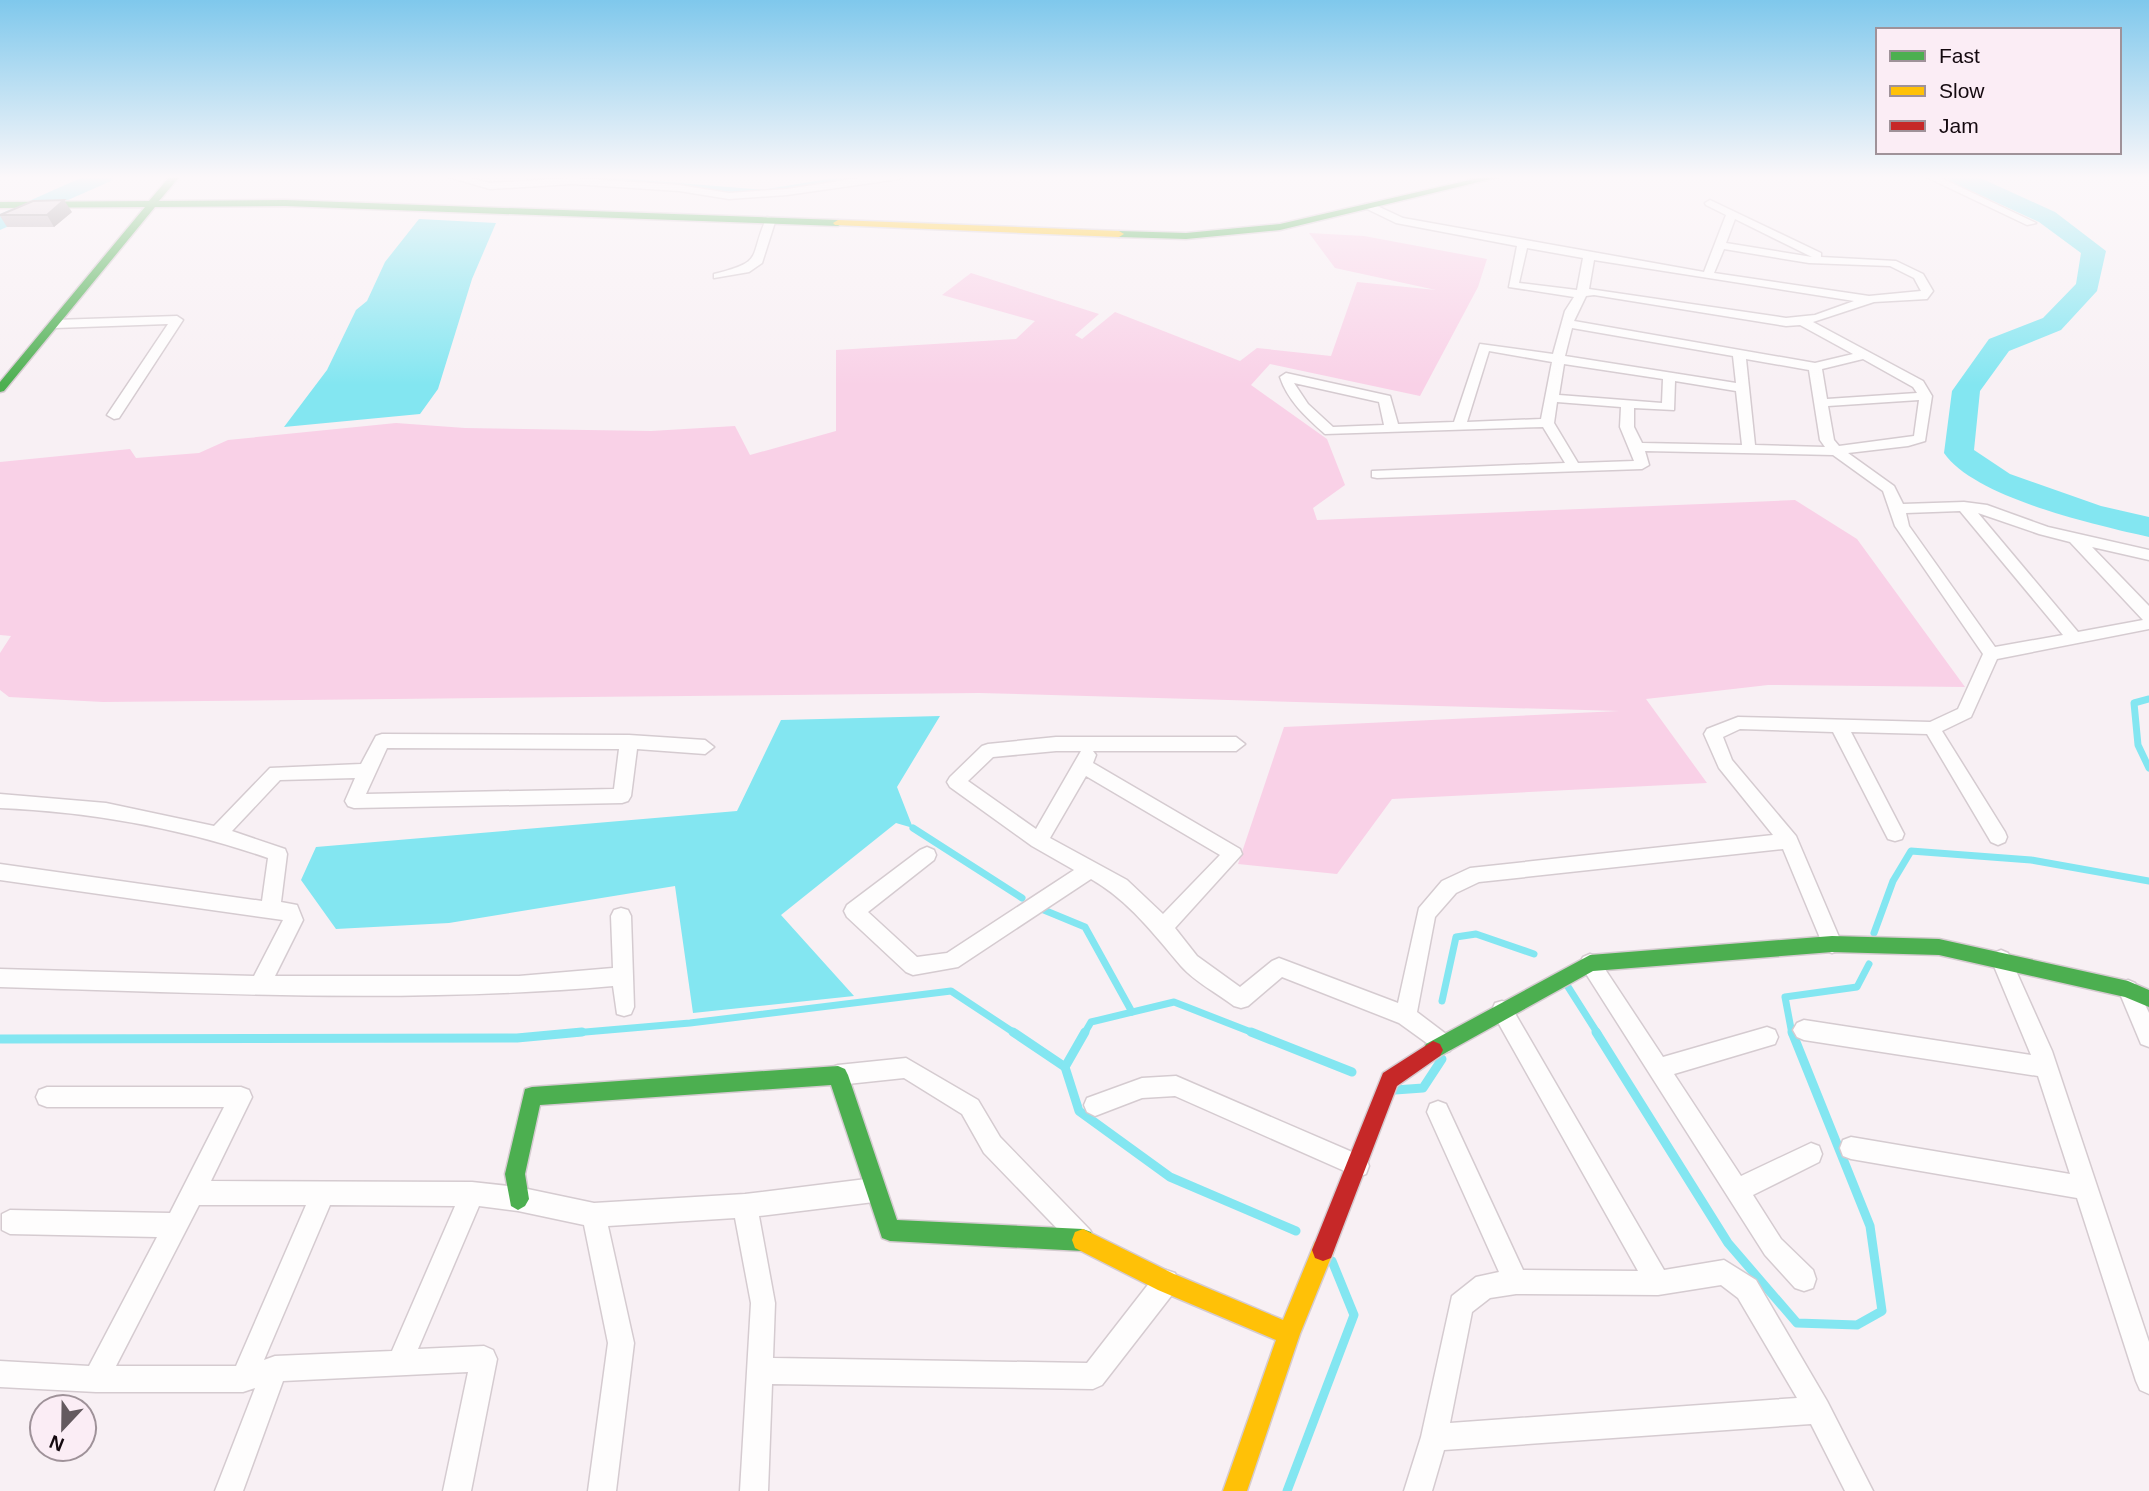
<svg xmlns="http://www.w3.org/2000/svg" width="2149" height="1491" viewBox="0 0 2149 1491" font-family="Arial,sans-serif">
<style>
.green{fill:#f9d1e7}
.water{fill:#83e6f1}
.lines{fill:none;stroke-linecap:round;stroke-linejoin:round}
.stream-far2{stroke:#83e6f1;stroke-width:4.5}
.stream-far1{stroke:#83e6f1;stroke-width:7}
.stream{stroke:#83e6f1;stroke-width:9}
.river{fill:#83e6f1;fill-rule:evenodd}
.street-casing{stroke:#d5cbd0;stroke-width:3}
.fast-casing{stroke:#d5cbd0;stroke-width:3}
.slow-casing{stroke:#d5cbd0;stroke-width:3}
.jam-casing{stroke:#d5cbd0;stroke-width:3}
.street{fill:#fefdfd;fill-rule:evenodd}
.fast{fill:#4caf50;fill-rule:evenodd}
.slow{fill:#ffc107;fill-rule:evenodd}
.jam{fill:#c62828;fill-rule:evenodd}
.wall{fill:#bab1b6}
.shaded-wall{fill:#979094}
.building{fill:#d8ced4;stroke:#979094;stroke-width:2}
</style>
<rect width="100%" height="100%" fill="#f8f0f4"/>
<!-- green -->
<path class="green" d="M1309,233L1364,236L1487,259L1478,287L1420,396L1270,364L1251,385L1327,439L1345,485L1313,508L1317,520L1795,500L1857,539L1965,687L1768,685L1646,699L1707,783L1392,799L1337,874L1238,864L1284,727L1619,711L979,693L103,702L9,697L0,690V653L11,636L0,635V462L130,449L136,458L199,453L228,440L396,423L465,428L651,431L735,426L750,455L836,431V350L1016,339L1035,321L942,295L971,273L1099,314L1075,335L1082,339L1115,312L1240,361L1257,348L1331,356L1357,282L1436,290L1335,268Z"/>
<!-- water -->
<g class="water">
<path d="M419,219L496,223L472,279L438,389L420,414L284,427L327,370L356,310L367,301L385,262Z"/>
<path d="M940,716L897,787L913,828L896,823L781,915L854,996L693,1013L675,886L449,923L336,929L301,880L316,847L737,811L781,720Z"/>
</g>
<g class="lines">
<!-- stream-far2 -->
<path class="stream-far2" d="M482,176L575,177L763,192L860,176"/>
<!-- stream-far1 -->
<g class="stream-far1">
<path d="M2149,699L2134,703L2138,745L2149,768"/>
<path d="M913,828L1022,898"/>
<path d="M1039,908L1085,927L1132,1012"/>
<path d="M1874,933L1893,881L1911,851L2031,860L2149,881"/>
<path d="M1565,982L1598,1034"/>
<path d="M1442,1001L1456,937L1476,934L1534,954"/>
<path d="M562,1034L690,1023L951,991L1016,1034"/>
<path d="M1084,1034L1091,1022L1174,1002L1256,1034"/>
<path d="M1792,1034L1785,997L1857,987L1869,964"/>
</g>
<!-- stream -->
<g class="stream">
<path d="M1013,1032L1065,1067"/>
<path d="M1085,1032L1065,1067L1079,1111L1170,1177L1296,1231"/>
<path d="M1251,1032L1352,1072"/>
<path d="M1596,1032L1728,1243L1797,1323L1857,1325L1882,1311L1870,1226L1792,1032"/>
<path d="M0,1039L517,1038L582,1032"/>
<path d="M1395,1090L1423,1088L1442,1059"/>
<path d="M1287,1491L1354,1315L1332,1261"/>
</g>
<!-- river -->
<g class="river">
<path d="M85,176H114L111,181L0,230V214Z"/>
<path d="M1947,176H1976L2055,212L2106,251L2097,291L2061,330L2009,351L1980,391L1974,450L2010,474L2101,506L2149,517V537C2096,525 1975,498 1944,453L1952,391L1989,339L2043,318L2076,284L2081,253L2039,222L1950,181Z"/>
</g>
<defs>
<g id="street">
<path d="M445,176H462L490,183L572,178L679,185L729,193L787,189L873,176H904L899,179L787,195L729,199L679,191L572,184L490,189Z"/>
<path d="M1924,176H1937L2036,223L2027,225Z"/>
<path d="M1710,200L1821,253V257L1896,261L1923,274L1933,291L1927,299L1874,302L1813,322L1923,381L1932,396L1925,441L1908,446L1848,453L1894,486L1903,504L1964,502L1987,505L2048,527L2149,550V560L2092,547L2149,606V629L1997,659L1971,717L1942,731L2005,832L2007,837L2005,842L1998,845L1991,842L1927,734L1851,732L1904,834L1902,839L1895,841L1888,839L1833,732L1740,729L1723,737L1732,760L1796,836L1842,944L1839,950L1832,953L1825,950L1783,849L1479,882L1456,893L1435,917L1417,1012L1450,1037L1453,1044L1450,1051L1442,1054L1399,1023L1282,977L1248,1006L1241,1008L1234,1006C1217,993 1195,982 1181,966C1153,933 1129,901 1091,879L958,967L913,975L906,972L847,917L844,911L847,905L920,850L927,847L934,850L936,855L934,860L868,912L917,957L947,953L1074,870L1032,846L950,787L947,782L950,777L982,746L988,744L1056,737H1236L1245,744L1236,751H1093L1096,755L1093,763L1240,849L1242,854L1175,928L1197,956L1240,987L1272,961L1279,958L1398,1003L1419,908L1442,881L1470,868L1773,835L1719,768L1704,734L1707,729L1738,717L1930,722L1958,709L1983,654L1895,526L1883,491L1833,455L1645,451L1649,465L1642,469L1377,478L1372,477V471L1565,463L1543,427L1325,434C1306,417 1288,401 1280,377L1286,373L1390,396L1398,424L1454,422L1480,344L1553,354L1565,311L1574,297L1509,287L1517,246L1396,223L1365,208V204H1373L1403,218L1704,272L1726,215L1706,205L1705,203ZM1735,219L1812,257L1726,243ZM1527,248L1583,258L1577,290L1519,283ZM1724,249L1809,263L1890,266L1914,278L1921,291L1869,296L1714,273ZM1594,260L1854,301L1815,315L1786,318L1589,289ZM1594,295L1786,326L1800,325L1853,354L1815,363L1574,321L1586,296ZM1572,328L1733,356L1736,383L1565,356ZM1489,351L1552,362L1541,419L1467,422ZM1746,359L1809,370L1820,440L1825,447L1755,445ZM1863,359L1913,387L1917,393L1827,399L1822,369ZM1564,364L1663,379L1662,403L1559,395ZM1675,381L1736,391L1742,445L1642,443L1634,427V408L1674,410ZM1294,383L1379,402L1384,425L1333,427L1308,404ZM1919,400L1914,436L1839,446L1834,440L1828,406ZM1557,402L1621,407L1620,427L1634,461L1578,463L1554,423ZM1960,511L2063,635L1995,647L1909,526L1906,513ZM1978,513L2039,534L2070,542L2143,620L2078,632ZM1056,751H1081L1036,829L968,781L993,757ZM1086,776L1220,855L1163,914L1127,880L1050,838Z"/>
<path d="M767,217L776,219L762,263L749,272L714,278V274C766,261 748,258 767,217Z"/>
<path d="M177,316L183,320L119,418L114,419L107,415L168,324L55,328L49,324L55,320Z"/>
<path d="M382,734L629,735L705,740L714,747L705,754L637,749L631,796L628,801L622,803L354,808L348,806L345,801L355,778L280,780L232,831L285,849L287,854L281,902L297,905L303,920L275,976H519L613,968L611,916L614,910L621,908L628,910L631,916L634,1007L631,1014L624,1016L617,1014L613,986C410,1004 204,993 0,987V969L254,976L283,920L0,880V864L262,901L268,858C181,828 92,812 0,808V794L106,803L214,826L270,768L361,764L376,736ZM387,748L619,749L614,789L366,794Z"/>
<path d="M2001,950L2008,953L2052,1051L2149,1342V1394L2140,1390L2136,1381L2077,1198L1851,1159L1843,1156L1840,1148L1843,1140L1851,1137L2070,1174L2038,1076L1804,1040L1797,1037L1793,1030L1797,1023L1804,1020L2031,1055L1991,959L1994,953Z"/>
<path d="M1590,954L1597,957L1663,1057L1767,1027L1775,1030L1778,1037L1775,1044L1674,1074L1741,1176L1811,1143L1819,1146L1822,1154L1819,1162L1753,1195L1781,1239L1813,1270L1816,1279L1813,1288L1804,1291L1795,1288L1765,1255L1583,969L1580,963L1583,957Z"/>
<path d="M2128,980L2135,983L2149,1013V1047L2141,1044L2118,989L2121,983Z"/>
<path d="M1502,1001L1509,1003L1664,1270L1724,1260L1756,1280L1827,1401L1873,1491H1845L1811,1424L1444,1450L1432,1491H1404L1421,1437L1452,1296L1476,1277L1499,1272L1427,1112L1430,1104L1438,1101L1446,1104L1523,1270L1638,1271L1495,1017L1492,1010L1495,1003ZM1721,1285L1738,1298L1797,1398L1450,1423L1472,1312L1490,1298L1516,1294L1658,1295Z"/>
<path d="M906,1058L978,1100L1000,1137L1090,1230L1094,1238L1090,1246L1082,1250L1074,1246L984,1153L962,1114L904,1078L838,1085L830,1082L827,1075L830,1068L838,1065Z"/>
<path d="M1176,1076L1366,1158L1369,1166L1366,1174L1358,1177L1175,1096L1142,1098L1095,1116L1087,1112L1084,1105L1087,1098L1142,1078Z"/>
<path d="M47,1087H241L249,1090L252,1097L211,1181L472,1182L518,1187L594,1203L745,1194L874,1178L882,1182L886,1190L882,1198L874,1202L759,1216L775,1303L773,1358L1087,1363L1157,1273L1166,1270L1175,1273L1178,1282L1175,1291L1102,1385L1093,1389L772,1384L768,1491H740L751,1303L735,1218L608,1226L634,1343L616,1491H588L608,1343L584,1225L518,1211L479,1206L418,1349L484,1346L493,1350L497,1359L471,1491H443L468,1372L283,1381L243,1491H215L255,1388L243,1392H96L0,1387V1361L89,1366L157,1237L10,1234L2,1230V1214L10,1210L170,1213L224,1107H47L39,1104L36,1097L39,1090ZM199,1205H306L236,1366H116ZM330,1205L455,1206L392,1351L275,1356L264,1360Z"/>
</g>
<g id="fast">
<path d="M170,176H180L159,201L285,200L838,220L843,223L838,226L285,206L155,207L4,391L0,392V382L145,207L0,208V202L149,201Z"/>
<path d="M1487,176H1503L1280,230L1186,239L1119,237L1114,234L1119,231L1186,233L1280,224Z"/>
<path d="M1832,936L1939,939L2128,981L2149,990V1007L2125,997L1939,955L1832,952L1593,971L1440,1056L1433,1059L1426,1056L1423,1050L1426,1044L1590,955Z"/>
<path d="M838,1066L845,1069L848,1075L897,1220L1083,1229L1091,1232L1094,1240L1091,1248L1083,1251L890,1241L882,1238L831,1085L540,1105L525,1174L529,1199L525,1206L518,1210L511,1206L505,1174L525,1089L532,1087Z"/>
</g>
<g id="slow">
<path d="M838,220L1119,231L1124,234L1119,237L835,225L833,223Z"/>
<path d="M1083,1229L1174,1274L1283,1320L1315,1242L1323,1239L1331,1242L1334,1250L1300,1334L1247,1491H1223L1276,1340L1158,1290L1075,1248L1072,1240L1075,1232Z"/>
</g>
<path id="jam" d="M1433,1041L1440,1044L1443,1050L1440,1056L1397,1086L1331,1258L1323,1261L1315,1258L1312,1250L1383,1073Z"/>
</defs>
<!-- street casing -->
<use href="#street" class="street-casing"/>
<!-- fast casing -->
<use href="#fast" class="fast-casing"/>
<!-- slow casing -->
<use href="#slow" class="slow-casing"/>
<!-- jam casing -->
<use href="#jam" class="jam-casing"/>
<!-- street -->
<use href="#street" class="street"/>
<!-- fast -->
<use href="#fast" class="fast"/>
<!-- slow -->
<use href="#slow" class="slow"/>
<!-- jam -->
<use href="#jam" class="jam"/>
</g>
<!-- wall -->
<path class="wall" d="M72,212L54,227H7L0,216V215Z"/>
<!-- shaded-wall -->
<path class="shaded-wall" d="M64,200L72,212L54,227L47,215Z"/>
<!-- building -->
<path class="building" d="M64,200L47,215H0L33,201Z"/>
<!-- sky -->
<linearGradient id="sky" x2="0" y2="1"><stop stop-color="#7fc8ec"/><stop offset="0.46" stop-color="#fcf8fa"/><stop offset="1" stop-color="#fcf8fa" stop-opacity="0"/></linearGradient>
<rect width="2149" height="385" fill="url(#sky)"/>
<!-- legend -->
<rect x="1876" y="28" width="245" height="126" fill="#fbedf5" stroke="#9f9299" stroke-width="2"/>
<rect x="1890" y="51" width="35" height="10" fill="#4caf50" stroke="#9f9299" stroke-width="2"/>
<text x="1939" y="63" font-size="21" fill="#14090f">Fast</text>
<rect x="1890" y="86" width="35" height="10" fill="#ffc107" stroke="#9f9299" stroke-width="2"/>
<text x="1939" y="98" font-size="21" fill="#14090f">Slow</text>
<rect x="1890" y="121" width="35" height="10" fill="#c62828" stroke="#9f9299" stroke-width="2"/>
<text x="1939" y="133" font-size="21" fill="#14090f">Jam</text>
<!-- north arrow -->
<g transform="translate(63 1428) rotate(202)"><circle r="33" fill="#fbedf5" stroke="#9f9299" stroke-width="2"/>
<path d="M0-5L12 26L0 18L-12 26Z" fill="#645a5f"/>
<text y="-10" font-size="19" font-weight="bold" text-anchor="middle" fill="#14090f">N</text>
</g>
</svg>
